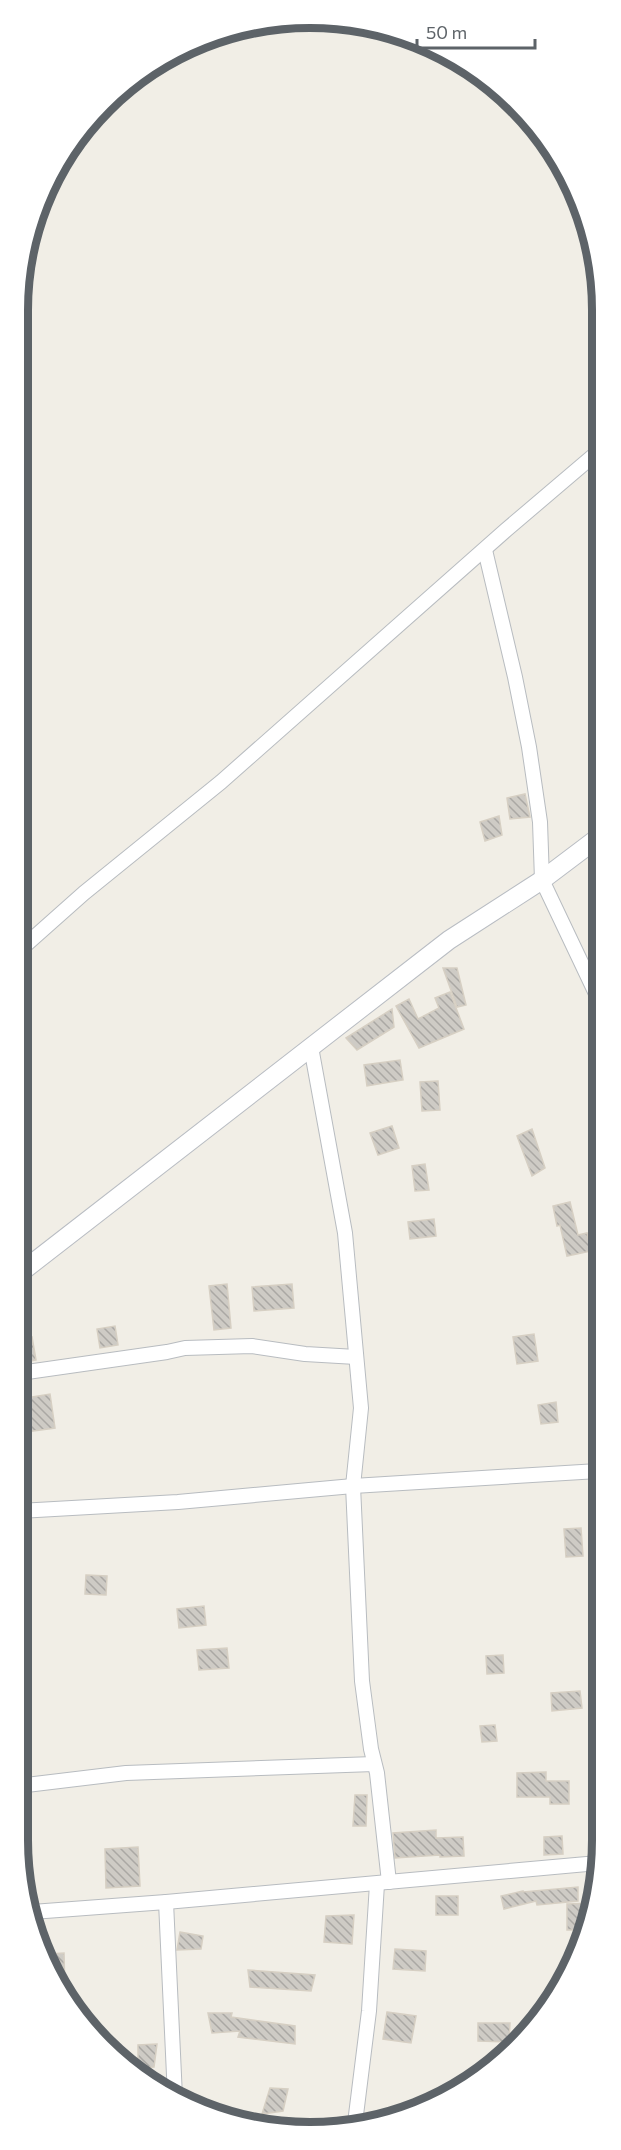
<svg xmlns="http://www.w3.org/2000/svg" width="621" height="2150" viewBox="0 0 621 2150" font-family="Commissioner,sans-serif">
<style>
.building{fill:url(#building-back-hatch);stroke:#d6cfc3;stroke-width:1.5}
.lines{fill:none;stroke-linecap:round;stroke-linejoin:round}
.street-casing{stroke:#b8bcc0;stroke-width:16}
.secondary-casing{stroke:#b9bdc3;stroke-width:20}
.street{stroke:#fff;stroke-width:14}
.secondary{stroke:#fff;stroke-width:18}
.rim{fill:none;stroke:#5d6368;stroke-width:8}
</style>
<defs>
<pattern id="building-back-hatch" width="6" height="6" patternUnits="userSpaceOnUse" patternTransform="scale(1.5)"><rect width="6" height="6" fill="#cecbc5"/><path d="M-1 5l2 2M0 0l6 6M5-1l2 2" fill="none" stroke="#aaa8a4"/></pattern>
</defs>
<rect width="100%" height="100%" fill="#f1eee6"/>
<!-- building -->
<g class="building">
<path d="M525,794L530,817L510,819L507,798Z"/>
<path d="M499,816L502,835L485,841L480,822Z"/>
<path d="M443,968H457L466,1005L457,1007Z"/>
<path d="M450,992L464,1029L419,1048L396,1006L409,999L418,1019L439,1008L435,998Z"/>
<path d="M392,1009L394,1027L357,1050L346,1038Z"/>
<path d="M400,1060L403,1080L367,1086L364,1065Z"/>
<path d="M438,1081L440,1110L422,1111L420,1082Z"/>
<path d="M392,1126L399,1148L378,1155L370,1133Z"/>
<path d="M532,1129L545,1168L532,1176L517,1136Z"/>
<path d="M425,1164L429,1190L415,1191L412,1166Z"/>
<path d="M570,1202L578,1235L587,1233L591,1251L567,1256L560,1225L557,1226L553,1206Z"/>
<path d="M434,1219L436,1236L410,1239L408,1222Z"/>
<path d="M227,1284L231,1328L214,1330L209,1286Z"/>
<path d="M292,1284L294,1308L254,1311L252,1287Z"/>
<path d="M115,1326L118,1345L100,1348L97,1329Z"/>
<path d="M534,1334L538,1361L517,1364L513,1337Z"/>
<path d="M32,1337L36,1360L20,1363V1340Z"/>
<path d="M50,1394L55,1428L19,1433L20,1399Z"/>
<path d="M556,1402L558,1422L541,1424L538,1405Z"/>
<path d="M581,1528L583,1556L566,1557L564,1529Z"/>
<path d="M86,1575L107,1576L106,1595L85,1594Z"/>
<path d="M204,1606L206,1625L179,1628L177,1609Z"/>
<path d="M227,1648L229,1668L199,1670L197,1650Z"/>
<path d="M503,1655L504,1673L487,1674L486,1656Z"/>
<path d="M580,1691L582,1708L552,1711L551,1693Z"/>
<path d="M495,1725L497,1741L482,1742L480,1726Z"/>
<path d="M546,1772V1781H569V1804H550V1797H517V1773Z"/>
<path d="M355,1795H367L366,1826H353Z"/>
<path d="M436,1830V1838L463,1837L464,1856L440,1857V1855L395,1858L393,1833Z"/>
<path d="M562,1836L563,1854L544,1855V1837Z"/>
<path d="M138,1847L140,1886L106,1888L105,1849Z"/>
<path d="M578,1887V1901L537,1905L536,1901L504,1909L501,1896L523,1891V1892Z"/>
<rect x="436" y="1896" width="22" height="19"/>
<path d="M595,1903L585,1930H567V1904Z"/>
<path d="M354,1915L352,1944L324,1942L326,1916Z"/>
<path d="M180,1932L203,1936L201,1949L177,1950Z"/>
<path d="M395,1949L426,1951L425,1971L393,1969Z"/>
<path d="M64,1953L65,1991L49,1966V1954Z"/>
<path d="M248,1970L315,1975L311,1991L250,1987Z"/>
<path d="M387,2012L416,2016L411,2043L383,2039Z"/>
<path d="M208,2013H232L231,2017L295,2026V2044L238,2037L240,2031L212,2033Z"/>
<path d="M478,2023H510L509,2042L478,2041Z"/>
<path d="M157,2044L154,2067L138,2068V2045Z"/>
<path d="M270,2088L288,2089L283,2111L262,2114Z"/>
</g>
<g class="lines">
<defs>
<g id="street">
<path d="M485,550L515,677L529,747L540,822L542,880L599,1000"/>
<path d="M21,949L84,893L221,782L506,530L600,450"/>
<path d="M311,1047L345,1233L361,1408L353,1486L362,1681L371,1749L377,1773L389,1882"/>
<path d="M20,1373L167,1352L185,1348L252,1346L305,1354L356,1357"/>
<path d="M19,1511L178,1502L353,1486L598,1471"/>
<path d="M18,1786L126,1773L374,1764"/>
<path d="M166,1902L175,2097"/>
<path d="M32,1912L166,1902L598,1863"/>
<path d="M355,2123L369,2011L377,1884"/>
</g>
<path id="secondary" d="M20,1273L449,940L542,880L599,837"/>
</defs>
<!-- street casing -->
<use href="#street" class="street-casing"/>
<!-- secondary casing -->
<use href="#secondary" class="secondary-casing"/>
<!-- street -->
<use href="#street" class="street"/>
<!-- secondary -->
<use href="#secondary" class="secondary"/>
</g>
<!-- crop -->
<path d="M0 0H621V2150H0ZM310 28H310A282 282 0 0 1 592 310V1840A282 282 0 0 1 310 2122H310A282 282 0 0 1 28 1840V310A282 282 0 0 1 310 28Z" fill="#fff" fill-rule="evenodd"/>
<path class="rim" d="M310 28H310A282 282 0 0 1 592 310V1840A282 282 0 0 1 310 2122H310A282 282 0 0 1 28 1840V310A282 282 0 0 1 310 28Z"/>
<!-- scale -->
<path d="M417 39v9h118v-9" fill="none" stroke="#5d6368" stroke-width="3"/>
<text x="426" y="39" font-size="18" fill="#5d6368" stroke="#ffffff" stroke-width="4.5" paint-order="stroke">50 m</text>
</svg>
